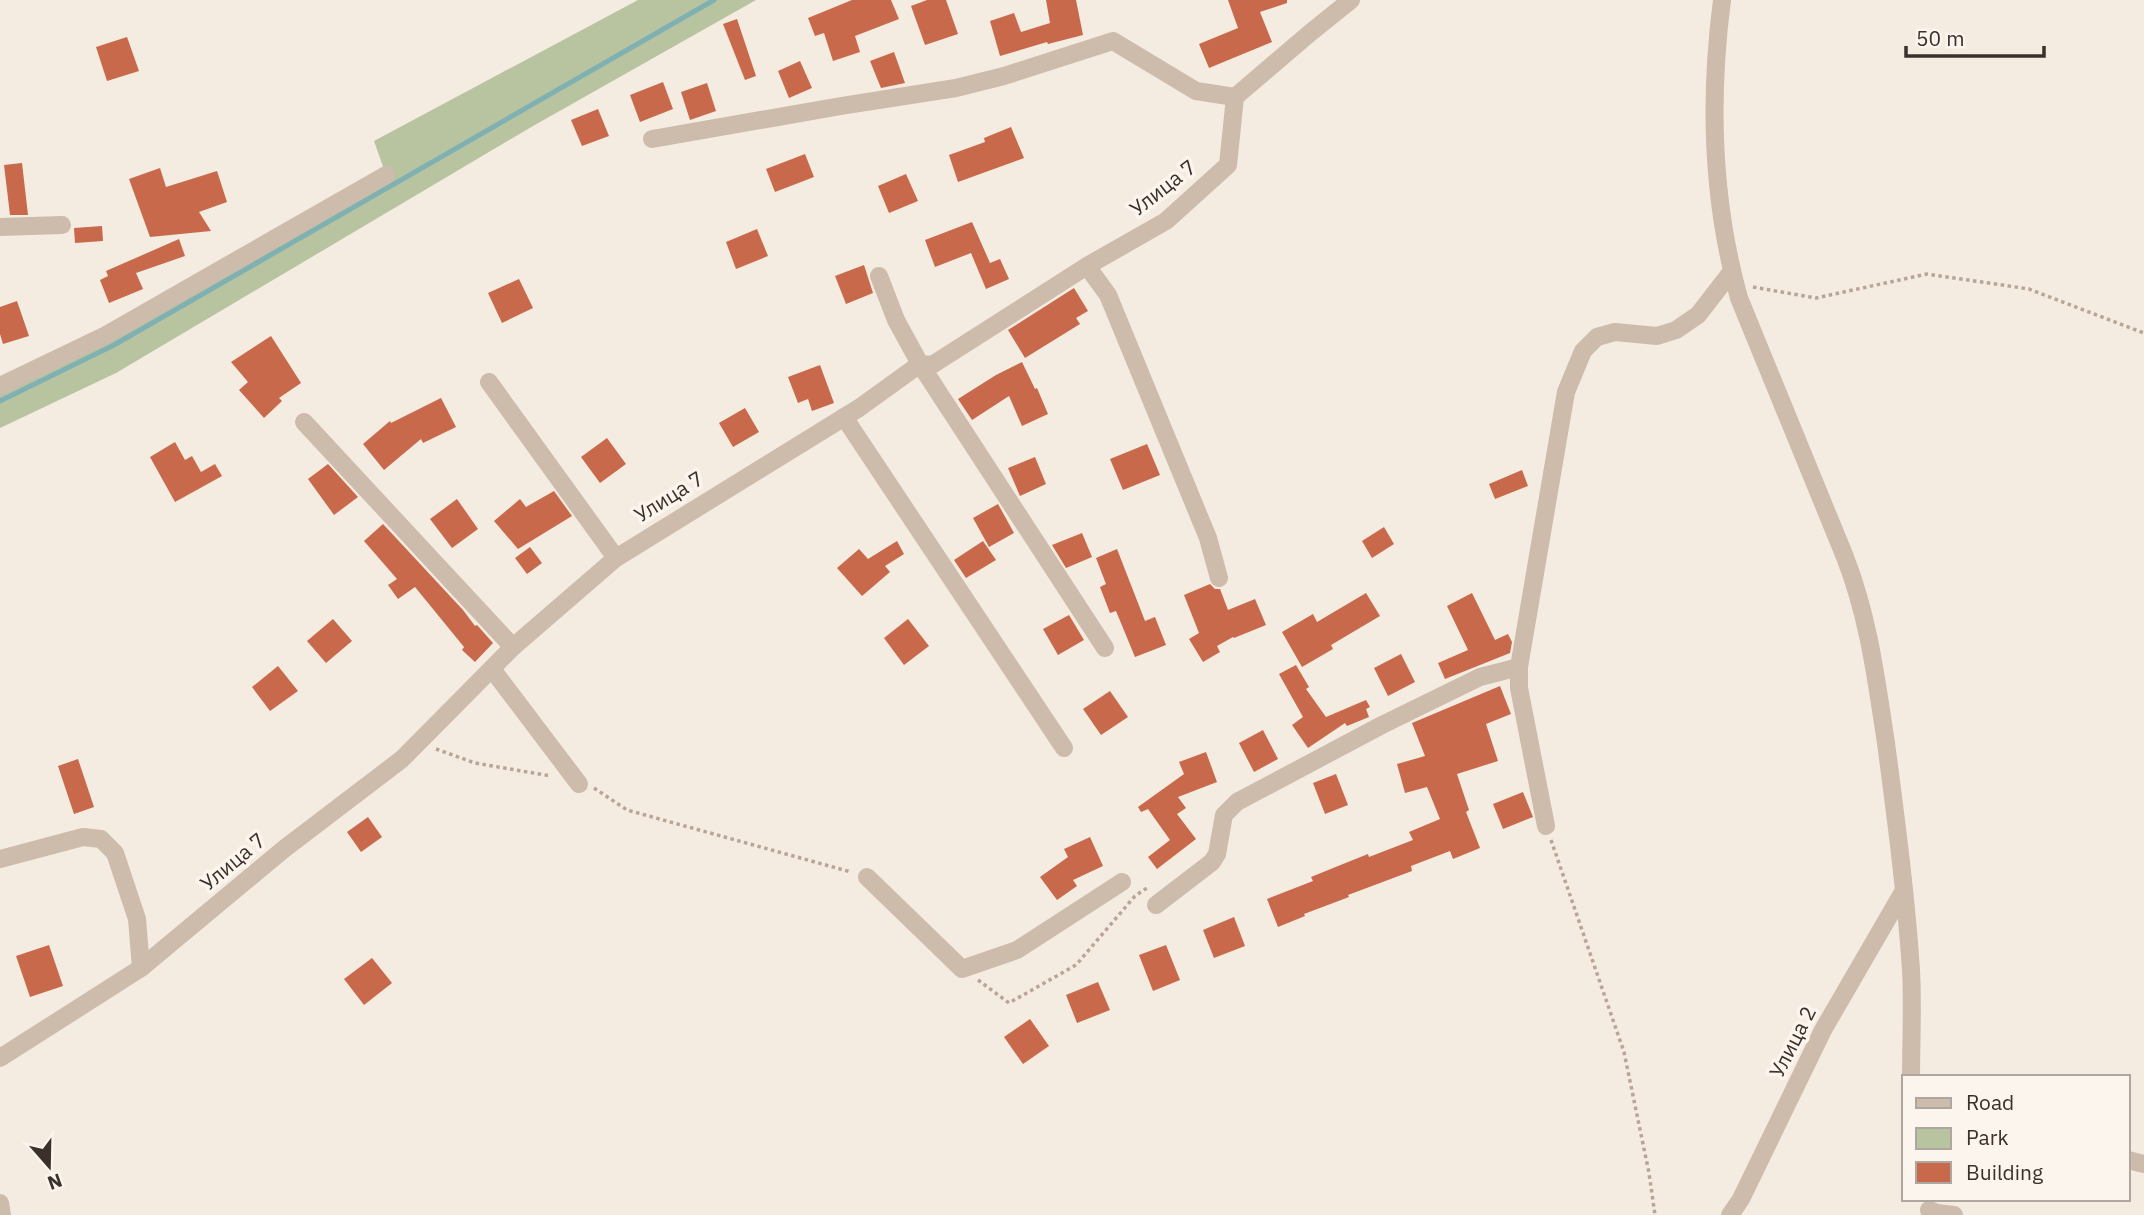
<svg xmlns="http://www.w3.org/2000/svg" width="2144" height="1215" viewBox="0 0 2144 1215" font-family="'IBM Plex Sans',sans-serif">
<style>
.green{fill:#b8c4a0}
.lines{fill:none;stroke-linecap:round;stroke-linejoin:round}
.stream{stroke:#7fb0b2;stroke-width:5}
.building{fill:#c8694b}
.path{stroke:#b9a596;stroke-width:3.5;stroke-dasharray:3.5 3.5;stroke-linecap:butt}
.minor{stroke:#cdbbac;stroke-width:18}
.labels{text-anchor:middle;stroke-width:7;stroke-linejoin:round;paint-order:stroke}
.street-label{font-size:21px;fill:#3b302b;stroke:#fbf5ee}
</style>
<rect width="100%" height="100%" fill="#f4ebe1"/>
<!-- green -->
<path class="green" d="M638,0H756L533,126L116,373L0,428V386L386,175L374,141Z"/>
<g class="lines">
<!-- stream -->
<path class="stream" d="M0,401L114,345L714,0"/>
</g>
<!-- building -->
<g class="building">
<path d="M852,0H891L899,19L855,36L860,52L833,61L824,33L815,36L808,18Z"/>
<path d="M927,0H946L958,34L925,45L911,6Z"/>
<path d="M1046,0H1076L1083,35L1048,44L1047,42L1000,56L990,21L1014,13L1021,32L1050,23Z"/>
<path d="M1228,0H1287V3L1260,12L1272,42L1209,68L1199,44L1238,28Z"/>
<path d="M737,19L756,76L745,80L723,24Z"/>
<path d="M127,37L139,71L107,81L96,47Z"/>
<path d="M894,52L905,83L881,88L870,61Z"/>
<path d="M800,61L812,88L789,98L778,71Z"/>
<path d="M663,82L673,109L640,122L630,95Z"/>
<path d="M707,83L716,111L690,120L681,92Z"/>
<path d="M598,109L609,136L582,146L571,120Z"/>
<path d="M1011,127L1024,158L958,182L949,155L985,142L984,138Z"/>
<path d="M805,154L814,177L775,192L766,169Z"/>
<path d="M22,163L28,215H10L4,165Z"/>
<path d="M160,168L166,187L217,171L227,202L199,212L211,231L150,237L129,179Z"/>
<path d="M906,174L918,201L889,213L878,186Z"/>
<path d="M972,222L990,263L1000,259L1009,279L986,289L971,253L935,267L925,240Z"/>
<path d="M102,226L103,241L75,243L74,228Z"/>
<path d="M757,229L768,256L736,269L726,242Z"/>
<path d="M179,239L185,256L136,273L143,289L109,303L100,280L108,276L106,271Z"/>
<path d="M864,265L873,293L846,304L835,276Z"/>
<path d="M519,279L533,308L502,323L488,293Z"/>
<path d="M1074,288L1088,311L1076,318L1080,324L1025,358L1008,330Z"/>
<path d="M17,301L29,336L3,344L0,334V307Z"/>
<path d="M271,336L301,383L279,398L282,401L264,418L239,390L248,382L231,362Z"/>
<path d="M1022,362L1035,389L1037,388L1048,414L1022,426L1009,396L972,420L958,399L996,375Z"/>
<path d="M820,365L834,403L812,411L808,399L798,403L788,377Z"/>
<path d="M441,398L456,427L423,443L421,439L384,470L363,444L390,421L391,423Z"/>
<path d="M745,408L759,432L733,447L719,423Z"/>
<path d="M607,438L626,464L600,483L581,457Z"/>
<path d="M175,442L185,460L192,456L201,472L215,464L222,476L175,502L150,457Z"/>
<path d="M1147,444L1160,475L1123,490L1110,459Z"/>
<path d="M1035,457L1046,484L1020,496L1008,468Z"/>
<path d="M328,464L358,497L334,515L308,479Z"/>
<path d="M1522,470L1528,486L1495,499L1489,484Z"/>
<path d="M554,491L572,516L518,549L494,521L520,499L526,507Z"/>
<path d="M457,499L478,529L452,548L430,519Z"/>
<path d="M998,504L1014,533L989,547L973,518Z"/>
<path d="M383,524L463,610L475,626L477,625L493,643L475,662L462,650L464,647L415,587L398,599L388,585L397,579L364,541Z"/>
<path d="M1384,527L1394,544L1372,558L1362,541Z"/>
<path d="M1082,533L1092,557L1066,568L1052,545Z"/>
<path d="M897,541L904,554L885,566L890,572L862,596L837,568L859,549L868,559Z"/>
<path d="M983,541L996,560L966,578L954,560Z"/>
<path d="M530,547L542,563L527,574L515,558Z"/>
<path d="M1117,549L1145,621L1155,617L1166,645L1135,657L1116,611L1110,613L1100,587L1106,584L1096,558Z"/>
<path d="M1210,584L1215,589H1220L1228,610L1255,599L1266,625L1234,638L1233,637L1217,646L1220,652L1203,662L1189,639L1199,633L1184,595Z"/>
<path d="M1366,593L1380,616L1331,645L1333,649L1302,667L1282,632L1313,614L1317,622Z"/>
<path d="M1472,593L1495,640L1508,634L1512,642L1510,653L1445,679L1438,663L1468,650L1447,606Z"/>
<path d="M1069,615L1084,640L1058,655L1043,629Z"/>
<path d="M333,619L352,641L326,663L307,641Z"/>
<path d="M908,619L929,646L904,665L884,638Z"/>
<path d="M1401,654L1415,682L1388,696L1374,668Z"/>
<path d="M1296,665L1309,687L1306,689L1326,717L1366,700L1370,707L1366,709L1369,717L1347,726L1345,723L1308,748L1292,725L1303,717L1279,674Z"/>
<path d="M278,666L298,691L270,711L252,687Z"/>
<path d="M1500,686L1511,714L1486,724L1498,761L1457,774L1469,810L1466,812L1480,848L1453,859L1450,851L1411,866L1412,871L1348,895L1349,897L1304,914L1305,916L1278,927L1267,899L1313,881L1311,877L1343,864L1368,854L1369,857L1413,840L1409,832L1440,819L1427,787L1405,793L1397,764L1425,756L1412,723Z"/>
<path d="M1110,691L1128,717L1101,735L1083,709Z"/>
<path d="M1263,730L1278,759L1254,772L1239,743Z"/>
<path d="M1206,752L1217,782L1178,797L1186,808L1177,814L1196,839L1157,869L1148,857L1170,840L1148,809L1141,812L1138,807L1184,774L1179,762Z"/>
<path d="M78,759L94,807L74,814L58,766Z"/>
<path d="M1336,774L1348,805L1325,814L1313,783Z"/>
<path d="M1523,792L1533,817L1503,829L1493,804Z"/>
<path d="M368,817L382,837L361,852L347,832Z"/>
<path d="M1090,837L1103,866L1073,880L1077,886L1057,900L1040,877L1068,857L1064,849Z"/>
<path d="M1234,917L1245,946L1214,958L1203,930Z"/>
<path d="M49,945L63,986L30,997L16,956Z"/>
<path d="M1166,945L1180,980L1153,991L1139,955Z"/>
<path d="M372,958L392,983L364,1005L344,979Z"/>
<path d="M1098,982L1110,1010L1077,1023L1066,995Z"/>
<path d="M1030,1019L1049,1046L1023,1064L1004,1037Z"/>
</g>
<g class="lines">
<!-- path -->
<g class="path">
<path d="M1753,287L1816,298L1927,274L2029,289L2144,333"/>
<path d="M436,749L475,763L551,776"/>
<path d="M594,788L627,810L851,872"/>
<path d="M1551,840L1624,1052L1649,1173L1655,1215"/>
<path d="M978,980L1009,1003L1076,965L1135,896L1147,888"/>
</g>
<!-- minor -->
<g class="minor">
<path d="M1722,0C1709,100 1712,201 1739,298L1845,557C1869,619 1876,678 1886,743C1896,819 1906,895 1911,970C1913,1005 1911,1042 1911,1077"/>
<path d="M652,139L841,106L956,88L1004,76L1113,41L1196,91L1235,97"/>
<path d="M0,227L62,225"/>
<path d="M1087,266L1108,295L1208,538L1219,578"/>
<path d="M879,276L896,320L920,364L1105,648"/>
<path d="M489,382L616,558"/>
<path d="M0,386L106,335L386,175"/>
<path d="M844,417L1064,748"/>
<path d="M304,422L513,647"/>
<path d="M492,669L579,784"/>
<path d="M1546,826L1519,688V667L1566,392L1583,351L1597,337L1615,332L1657,336L1676,330L1698,315L1732,271"/>
<path d="M0,859L83,837L101,839L115,853L137,919L141,968"/>
<path d="M867,877L962,969L1017,950L1122,882"/>
<path d="M1156,905L1212,862L1217,854L1224,815L1237,802L1382,725L1480,677L1519,667"/>
<path d="M0,1058L141,968L284,849L402,759L513,647L616,558L859,408L920,364L932,365L1087,266L1166,221L1228,165L1235,97L1310,33L1351,0"/>
<path d="M2128,1160L2144,1164"/>
<path d="M0,1203L2,1215"/>
<path d="M1929,1210L1937,1213L1954,1215"/>
<path d="M1730,1215L1741,1199L1823,1030L1903,892"/>
</g>
</g>
<g class="labels">
<!-- street labels -->
<g class="street-label">
<text transform="translate(1163 188) rotate(-38)" y="7">Улица 7</text>
<text transform="translate(669 497) rotate(-32)" y="7">Улица 7</text>
<text transform="translate(233 862) rotate(-40)" y="7">Улица 7</text>
<text transform="translate(1793 1042) rotate(-63)" y="7">Улица 2</text>
</g>
</g>
<!-- legend -->
<rect x="1902" y="1075" width="228" height="126" fill="#fbf5ee" stroke="#aea6a0" stroke-width="2"/>
<rect x="1916" y="1098" width="35" height="10" fill="#cdbbac" stroke="#aea6a0" stroke-width="2"/>
<text x="1966" y="1110" font-size="21" fill="#3b302b">Road</text>
<rect x="1916" y="1128" width="35" height="21" fill="#b8c4a0" stroke="#aea6a0" stroke-width="2"/>
<text x="1966" y="1145" font-size="21" fill="#3b302b">Park</text>
<rect x="1916" y="1162" width="35" height="21" fill="#c8694b" stroke="#aea6a0" stroke-width="2"/>
<text x="1966" y="1180" font-size="21" fill="#3b302b">Building</text>
<!-- north arrow -->
<g transform="translate(49 1166) rotate(160)" stroke="#fbf5ee" stroke-width="5" paint-order="stroke">
<path d="M0-5L12 26L0 18L-12 26Z" fill="#3b302b"/>
<text y="-10" font-size="19" font-weight="bold" text-anchor="middle" fill="#3b302b">N</text>
</g>
<!-- scale -->
<path d="M1906 46v10h138v-10" fill="none" stroke="#3b302b" stroke-width="3.5"/>
<text x="1916" y="46" font-size="21" fill="#3b302b" stroke="#fbf5ee" stroke-width="5" paint-order="stroke">50 m</text>
</svg>
